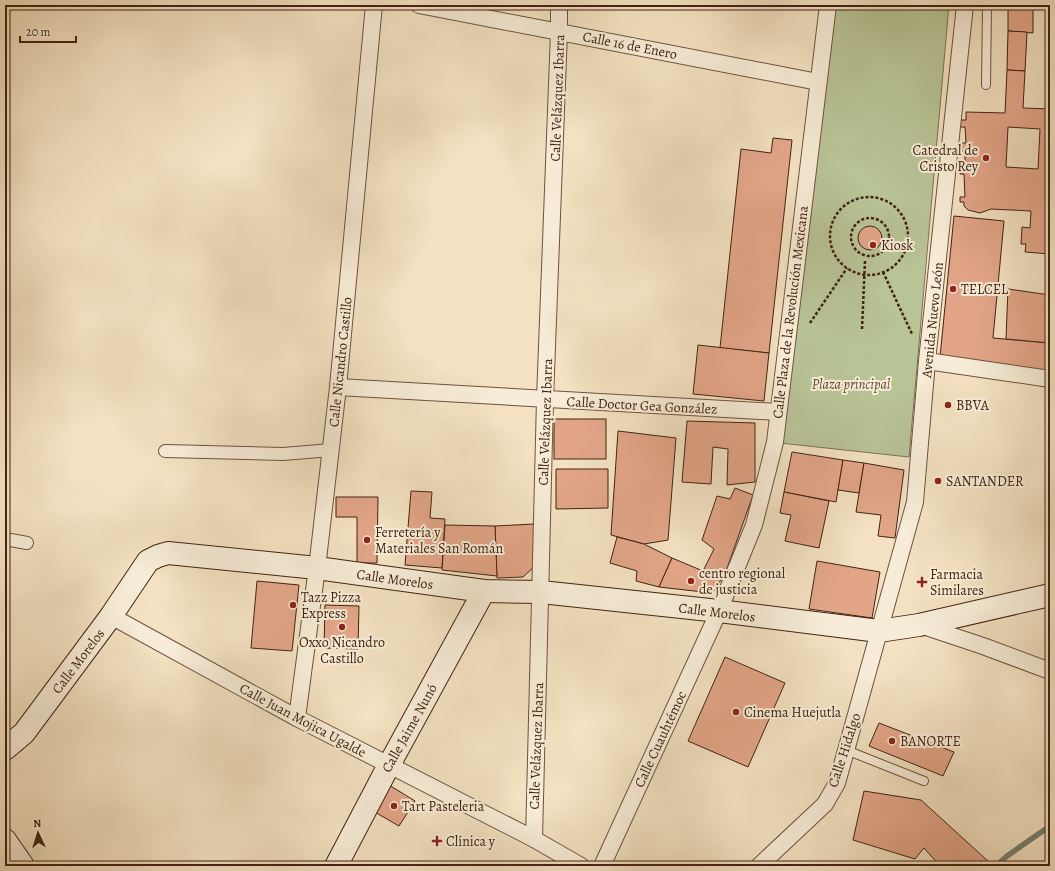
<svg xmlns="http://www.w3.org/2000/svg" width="1055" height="871" viewBox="0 0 1055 871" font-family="Alegreya,serif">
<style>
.green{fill:#b8c396;stroke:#7d7354}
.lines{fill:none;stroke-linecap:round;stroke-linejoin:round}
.stream{stroke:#778071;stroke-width:5.5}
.building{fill:#e2a588;stroke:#422311;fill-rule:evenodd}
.service-casing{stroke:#6e523d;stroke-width:10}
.pedestrian-casing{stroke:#6e523d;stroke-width:14}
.minor-casing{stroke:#6e523d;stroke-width:18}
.secondary-casing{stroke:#422311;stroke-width:24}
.path{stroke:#422311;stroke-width:2.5;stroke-dasharray:3 2;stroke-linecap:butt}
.service{stroke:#f7ecd7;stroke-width:8}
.pedestrian{stroke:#f7ecd7;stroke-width:12}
.minor{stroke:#f7ecd7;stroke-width:16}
.secondary{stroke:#f7ecd7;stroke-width:22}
.poi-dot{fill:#8f2418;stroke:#f7ecd7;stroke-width:1.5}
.labels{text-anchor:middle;stroke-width:4;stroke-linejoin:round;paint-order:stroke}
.street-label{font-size:14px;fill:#422311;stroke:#f7ecd7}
.poi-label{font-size:14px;fill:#422311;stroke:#f7ecd7;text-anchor:start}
.park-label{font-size:14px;font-style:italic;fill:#604b32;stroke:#f7ecd7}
</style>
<rect width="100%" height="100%" fill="#f3e1c1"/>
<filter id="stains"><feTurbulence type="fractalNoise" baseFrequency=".005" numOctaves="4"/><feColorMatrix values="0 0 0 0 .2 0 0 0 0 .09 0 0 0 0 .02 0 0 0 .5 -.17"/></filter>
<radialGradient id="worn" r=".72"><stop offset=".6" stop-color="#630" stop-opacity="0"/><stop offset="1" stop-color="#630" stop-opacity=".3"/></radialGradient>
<!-- green -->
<path class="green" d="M835,5H949L909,457L780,443Z"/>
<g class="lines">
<!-- stream -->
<path class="stream" d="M996,866L1007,856L1050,826"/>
</g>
<!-- building -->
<g class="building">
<path d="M1008,5H1033V33L1008,31Z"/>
<path d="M1008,31L1027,32L1025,71L1007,70Z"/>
<path d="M1007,70L1025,71L1023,108L1050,109V254L1025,252L1026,244H1021L1022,227L1030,228L1031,211L991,209L980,213L968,210L964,206V202H960V197H965L964,174H960V166H965V151H960V143H966L965,127H960L959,120H966V112L1005,113ZM1008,127L1040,129L1038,169L1006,167Z"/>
<path d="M773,138L792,140L769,353L720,348L741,149L771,153Z"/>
<path d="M954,216L1004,221L993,338L1050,343L1047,373L940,357Z"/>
<circle cx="870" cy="238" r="12"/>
<path d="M1008,289L1050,295V373H1047L1050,343L1006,339Z"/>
<path d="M698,345L769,353L764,401L693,394Z"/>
<rect x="554" y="419" width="52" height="40"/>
<path d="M687,421L755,423V482L727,485L728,449L713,447L711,484L682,482Z"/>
<path d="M618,431L676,438L668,540L644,544L611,535Z"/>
<path d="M792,452L843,460L836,502L784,492Z"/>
<path d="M843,460L864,463L859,493L838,490Z"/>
<path d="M864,463L904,470L895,538L878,536L881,515L856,512Z"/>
<path d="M556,469H608V508L556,509Z"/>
<path d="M735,488L753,495L725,574L703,571L714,549L702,540L717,496L730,499Z"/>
<path d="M411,491L432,492L430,518L445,519L442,568L405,565Z"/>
<path d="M784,492L829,501L819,548L785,541L791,515L780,513Z"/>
<path d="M336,497H378L377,563H357V517H336Z"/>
<path d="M534,524L535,566L523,577L497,578L495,526Z"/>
<path d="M445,525L495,526L497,576L442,570Z"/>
<path d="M617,537L644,544L672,558L659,587L636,581L637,571L610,563Z"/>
<path d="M672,558L703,571L725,574L712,593L659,587Z"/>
<path d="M817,561L880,572L872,618L809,609Z"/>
<path d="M257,581L299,585L292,651L251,648Z"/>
<path d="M325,605L359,606L358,649L324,648Z"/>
<path d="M725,657L785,683L748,767L688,741Z"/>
<path d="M879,723L954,752L943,776L869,746Z"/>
<path d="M389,785L415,801L399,826L373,811Z"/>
<path d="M864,791L921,800L989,862L984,866H940L924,848L915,859L853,840Z"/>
</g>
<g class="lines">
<defs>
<g id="service">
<path d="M986,85L987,5"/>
<path d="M846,750L924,781"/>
</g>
<g id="pedestrian">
<path d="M165,451L283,454L331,450"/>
<path d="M5,539L27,543"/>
</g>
<g id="minor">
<path d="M419,5L818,82"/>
<path d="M927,361L1050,379"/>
<path d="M338,387L778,412"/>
<path d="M111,616L297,718L534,839L581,866"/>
<path d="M920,625L983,646L1050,671"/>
<path d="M297,718L317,568L338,387L374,5"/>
<path d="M534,839L545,399L559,32V5"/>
<path d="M602,866L719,611L754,525L775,442L828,5"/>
<path d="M759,866L825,804L837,783L915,502L927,361L965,5"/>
</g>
<g id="secondary">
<path d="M5,749L24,733L111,616L148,561L158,556L168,553L317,568L484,591L541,592L719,611L879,631L919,625L1050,595"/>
<path d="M5,840L23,866"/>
<path d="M336,866L389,765L484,591"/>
</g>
</defs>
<!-- service casing -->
<use href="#service" class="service-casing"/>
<!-- pedestrian casing -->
<use href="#pedestrian" class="pedestrian-casing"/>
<!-- minor casing -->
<use href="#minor" class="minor-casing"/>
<!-- secondary casing -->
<use href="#secondary" class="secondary-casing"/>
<!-- path -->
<g class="path">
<circle cx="869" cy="236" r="39"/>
<circle cx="870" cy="237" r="19"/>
<path d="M883,272L912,334"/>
<path d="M810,323L847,268"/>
<path d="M862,329L865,261"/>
</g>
<!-- service -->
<use href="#service" class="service"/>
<!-- pedestrian -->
<use href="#pedestrian" class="pedestrian"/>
<!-- minor -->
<use href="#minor" class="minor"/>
<!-- secondary -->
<use href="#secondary" class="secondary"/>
</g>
<!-- markers -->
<g class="poi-dot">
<circle cx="986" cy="158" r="4"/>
<circle cx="873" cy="245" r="4"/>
<circle cx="953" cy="289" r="4"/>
<circle cx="948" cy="405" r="4"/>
<circle cx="938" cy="481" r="4"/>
<circle cx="367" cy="540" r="4"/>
<circle cx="691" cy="581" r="4"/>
<path d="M920 576h4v4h4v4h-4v4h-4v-4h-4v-4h4z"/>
<circle cx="293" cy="605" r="4"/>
<circle cx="342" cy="627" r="4"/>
<circle cx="736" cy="712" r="4"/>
<circle cx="892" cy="741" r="4"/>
<circle cx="394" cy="806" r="4"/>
<path d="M435 835h4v4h4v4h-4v4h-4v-4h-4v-4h4z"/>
</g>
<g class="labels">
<!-- street labels -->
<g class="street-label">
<text transform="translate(630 45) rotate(11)" y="5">Calle 16 de Enero</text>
<text transform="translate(557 98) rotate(-88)" y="5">Calle Velázquez Ibarra</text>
<text transform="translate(790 312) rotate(-83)" y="5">Calle Plaza de la Revolución Mexicana</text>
<text transform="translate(932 320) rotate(-84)" y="5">Avenida Nuevo León</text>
<text transform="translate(340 362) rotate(-84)" y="5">Calle Nicandro Castillo</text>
<text transform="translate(642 405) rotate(3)" y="5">Calle Doctor Gea González</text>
<text transform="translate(545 422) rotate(-88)" y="5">Calle Velázquez Ibarra</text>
<text transform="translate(395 579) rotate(8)" y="5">Calle Morelos</text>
<text transform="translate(717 612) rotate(7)" y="5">Calle Morelos</text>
<text transform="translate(78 661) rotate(-53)" y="5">Calle Morelos</text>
<text transform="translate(303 720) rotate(28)" y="5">Calle Juan Mojica Ugalde</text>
<text transform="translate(409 728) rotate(-61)" y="5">Calle Jaime Nunó</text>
<text transform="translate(660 739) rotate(-65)" y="5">Calle Cuauhtémoc</text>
<text transform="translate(536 746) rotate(-88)" y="5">Calle Velázquez Ibarra</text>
<text transform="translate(844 750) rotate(-72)" y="5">Calle Hidalgo</text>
</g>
<!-- poi labels -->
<g class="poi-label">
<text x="978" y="155" text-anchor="end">Catedral de<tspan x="978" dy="16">Cristo Rey</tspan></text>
<text x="881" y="250">Kiosk</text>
<text x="961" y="294">TELCEL</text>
<text x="956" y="410">BBVA</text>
<text x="946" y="486">SANTANDER</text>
<text x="375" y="537">Ferretería y<tspan x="375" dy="16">Materiales San Román</tspan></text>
<text x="699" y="578">centro regional<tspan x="699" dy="16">de justicia</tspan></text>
<text x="930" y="579">Farmacia<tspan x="930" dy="16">Similares</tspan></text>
<text x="301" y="602">Tazz Pizza<tspan x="301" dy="16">Express</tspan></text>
<text x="342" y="647" text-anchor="middle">Oxxo Nicandro<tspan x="342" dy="16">Castillo</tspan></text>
<text x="744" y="717">Cinema Huejutla</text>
<text x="900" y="746">BANORTE</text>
<text x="402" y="811">Tart Pasteleria</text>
<text x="446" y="846">Clínica y</text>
</g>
<!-- park labels -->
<g class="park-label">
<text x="851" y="389">Plaza principal</text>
</g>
</g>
<!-- margin -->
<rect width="1055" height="871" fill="none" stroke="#f3e1c1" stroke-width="20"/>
<rect x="6" y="6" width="1043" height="859" fill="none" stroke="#422311" stroke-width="2"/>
<rect x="10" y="10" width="1035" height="851" fill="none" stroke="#422311"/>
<!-- north arrow -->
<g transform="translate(38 833) rotate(356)" stroke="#f7ecd7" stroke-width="3" paint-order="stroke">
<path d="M0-3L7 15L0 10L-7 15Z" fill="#422311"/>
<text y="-6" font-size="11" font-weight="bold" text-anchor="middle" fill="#422311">N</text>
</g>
<!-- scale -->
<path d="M20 36v6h56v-6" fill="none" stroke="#422311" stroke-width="2"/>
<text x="26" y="36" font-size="12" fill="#422311" stroke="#f7ecd7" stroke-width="3" paint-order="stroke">20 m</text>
<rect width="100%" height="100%" filter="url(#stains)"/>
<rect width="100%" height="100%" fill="url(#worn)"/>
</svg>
